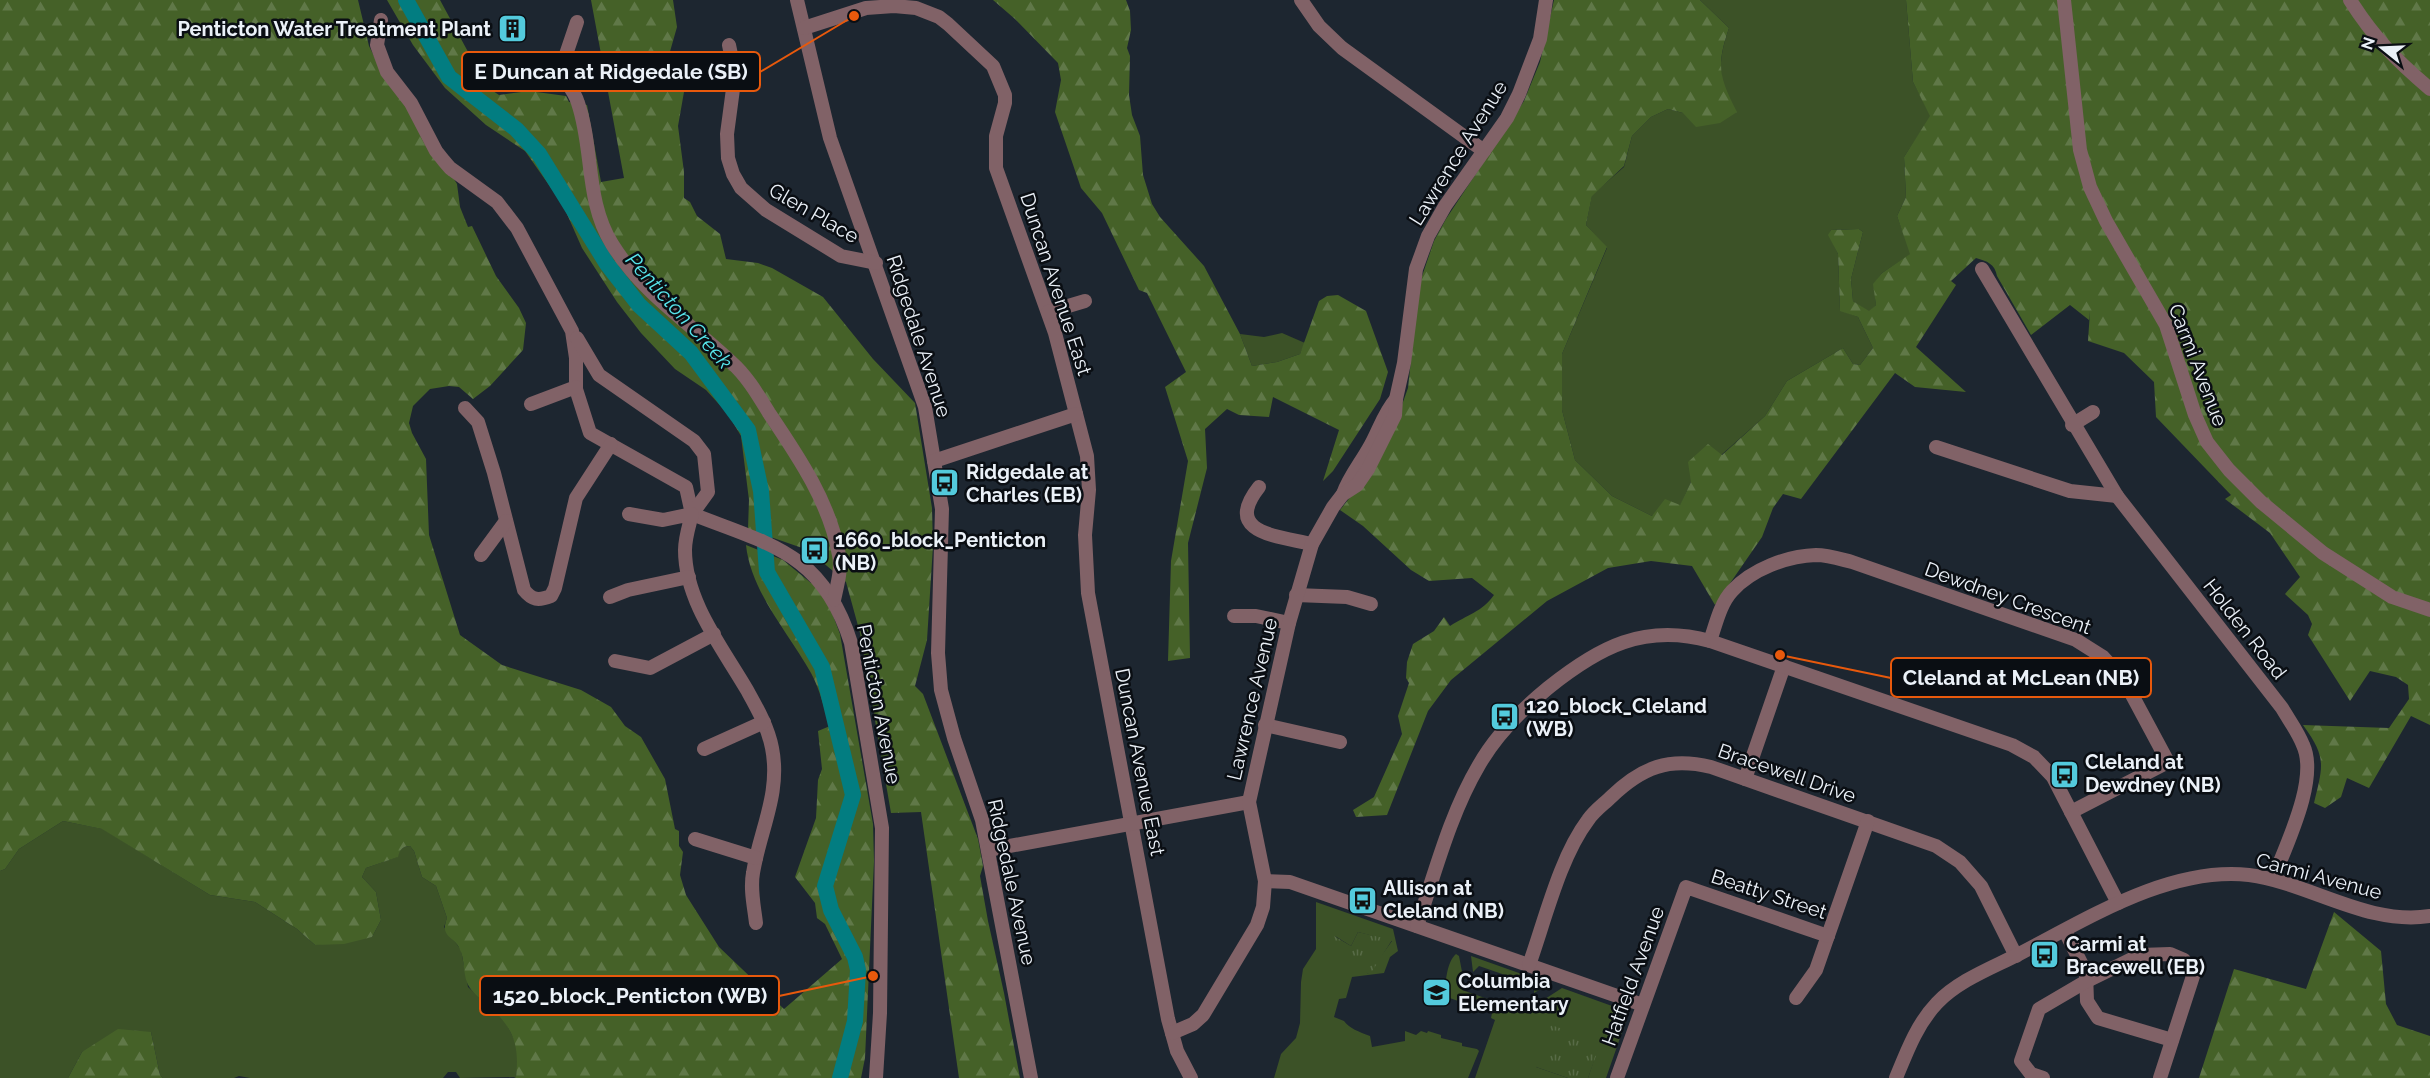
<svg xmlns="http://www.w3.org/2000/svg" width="2430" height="1078" viewBox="0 0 2430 1078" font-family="Raleway,sans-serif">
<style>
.grass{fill:#3c5227;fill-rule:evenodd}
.forest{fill:url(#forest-firs)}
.park{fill:url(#park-tufts)}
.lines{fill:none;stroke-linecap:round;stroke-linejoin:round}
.river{stroke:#027d81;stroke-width:16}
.minor{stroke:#816267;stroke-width:14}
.labels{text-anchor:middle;stroke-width:5;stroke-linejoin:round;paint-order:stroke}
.poi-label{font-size:20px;font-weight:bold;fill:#ebf1f8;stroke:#0a0e13;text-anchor:start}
.street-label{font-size:20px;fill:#ebf1f8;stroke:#0a0e13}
.water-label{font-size:21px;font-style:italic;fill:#57e5eb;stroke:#0a0e13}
.leader{fill:none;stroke:#e8590c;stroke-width:2}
.callout-dot{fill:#e8590c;stroke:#0a0e13;stroke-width:2}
.callout{fill:#0a0e13;stroke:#e8590c;stroke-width:2}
.callout-label{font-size:21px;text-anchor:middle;font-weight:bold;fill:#ebf1f8}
</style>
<defs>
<pattern id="forest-firs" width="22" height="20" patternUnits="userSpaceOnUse" patternTransform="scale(1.5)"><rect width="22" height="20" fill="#456128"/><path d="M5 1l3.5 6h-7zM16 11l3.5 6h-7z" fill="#607848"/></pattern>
<pattern id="park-tufts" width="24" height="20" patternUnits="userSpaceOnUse" patternTransform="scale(1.5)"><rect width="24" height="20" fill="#3c5227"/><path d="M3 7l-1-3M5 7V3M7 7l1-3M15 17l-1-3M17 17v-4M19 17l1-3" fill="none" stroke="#586b47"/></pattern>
</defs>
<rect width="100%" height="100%" fill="#1d2630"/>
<!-- grass -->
<g class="grass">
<path d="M1700,0H1906L1913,82L1931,116L1904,157L1906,197L1897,216L1911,254L1882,273L1874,284L1876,305L1869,312L1853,301L1851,279L1863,232L1859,229L1831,230L1829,235L1838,254L1840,310L1858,317L1873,348L1860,365L1853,364L1843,348L1787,381L1765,416L1691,482L1680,506L1652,516L1612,496L1575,460L1562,410V354L1607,248L1586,225L1592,195L1624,167L1632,136L1651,117L1668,109L1683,113L1725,90C1717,68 1722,49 1729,28Z"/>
<path d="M1282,333L1305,343L1300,354L1277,362L1252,366L1240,334L1264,337Z"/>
<path d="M63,821L103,829L210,895L255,902L297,929L315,945L372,937L381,920L376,892L362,877L366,868L397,857C400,850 402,846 410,846L414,851L422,877L436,886L447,918L444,927L461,950L468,987L505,1021L516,1043L519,1057L516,1077L460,1078L456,1072H448L443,1078H250L239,1076L234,1078H163L160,1075L151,1032L82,1052L68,1078H0V871L5,869L19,849Z"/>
<path d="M1316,902L1393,929L1398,951L1390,957L1384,973L1352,977L1346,998L1339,999L1334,1017L1344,1021C1349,1028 1359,1032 1370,1036L1372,1047L1405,1041V1031L1416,1035L1421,1031L1427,1033L1428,1031L1441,1035V1038L1462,1043V1046L1477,1049L1479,1051L1468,1078H1274L1281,1054L1296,1038L1300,1023L1301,982L1303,969L1316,949ZM1358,932L1392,941L1368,974L1335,936L1351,946Z"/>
<path d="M1456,954L1459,956L1464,982L1462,990L1531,1014L1534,1006L1562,988L1626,1011L1627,1018L1606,1078H1588L1600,1042L1536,1067L1568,1078H1475L1495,1020L1491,1018L1492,1013L1444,996C1446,983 1446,963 1456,954Z"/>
<path d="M1471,956L1550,984L1534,993V985L1479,966L1473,972Z"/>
</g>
<!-- forest -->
<g class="forest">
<path d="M0,0H358L369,46L385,78L409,107L457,184L460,207L468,227L472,226L496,276L519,308L526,323L523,350L490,386L473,399L459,387L449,386L430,389L413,406L409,423L412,433L426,459L429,535L460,635L502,665L581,690L611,707L625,726L641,737L665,779L675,829L679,831V846L683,852L680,875L686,895L719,947L784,1009L842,959L825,924L817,918L815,903L795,877L816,818L818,780L822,769L818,731L830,726C824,709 820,689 811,673C788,632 751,592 746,545L783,560L811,583L813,582L829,605L840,634L873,824L874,861L865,1058L861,1078H514L516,1077C520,1042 512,1027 487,1004C481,999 474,994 470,988C463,979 465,963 461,952C456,935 439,939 447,918L436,886L422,877L414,851L410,846C402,846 400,850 398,857L366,868L362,877L376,892L381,920L372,937L344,944L315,945L297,929L255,902L210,895L102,829L63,821L19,849L5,869L0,871Z"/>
<path d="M387,0H440L487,87L499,95L529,91L566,96L569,102L587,105L601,182L624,178L591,0H673L677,27L669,55L684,92L678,126L684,172V198L690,202L697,216L720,234L726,259L758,263L772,268L823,297L873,359L915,403L932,508L933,546L927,640L915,686L923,694L978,839L983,866L980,876L988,921L1004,993L1020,1078H959L921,812L891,813L860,633L846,582L808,550L748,529L749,500L741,436L728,414L706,390L675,369L641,333L617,302L582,248L563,205L525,151L486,125L445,88L413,45Z"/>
<path d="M993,0H1126L1130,11L1131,30L1127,48L1130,56L1129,95L1132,115L1140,136L1143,175L1152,204L1160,217L1204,266L1240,334L1252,366L1277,362L1300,354L1319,301L1327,296L1338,295L1366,311L1388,372L1380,399L1333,471L1323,481L1339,430L1273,397L1269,417L1239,415L1227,409L1205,429L1207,468L1188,543L1190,658L1168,661L1171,561L1188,461L1165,387L1186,372L1147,293L1139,290L1102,213L1081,188L1055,112L1061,80L1058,63L1015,19Z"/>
<path d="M1554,0H1700L1729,28C1716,66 1719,77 1737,112L1720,123L1696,127L1683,113L1668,109L1651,117L1632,136L1624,166L1592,196L1586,225L1607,247L1562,354V410L1575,460L1612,496L1652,516L1665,499L1680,505L1691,482L1688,462L1708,444L1722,455L1765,416L1787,381L1843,348L1853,364L1860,365L1873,348L1858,317L1840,311L1838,254L1828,235L1831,230L1859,229L1863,232L1851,279L1853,301L1869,311L1876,305L1873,284L1882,273L1910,254L1897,216L1906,197L1904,157L1930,116L1913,82L1906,0H2430V725L2411,716L2369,788L2347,778L2341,797L2325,808L2314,803C2323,765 2327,758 2303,725L2389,728L2409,699L2408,685L2396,677L2370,671L2350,701L2308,635L2312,624L2308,615L2285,594L2300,577L2270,533L2225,499L2231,495L2156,417L2154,382L2124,353L2088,341L2090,311L2089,320L2070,305L2031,335L1997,276C1995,264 1987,261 1976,258L1951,281L1956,285L1916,347L1966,392L1915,387L1895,373L1801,499L1783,494L1773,508L1762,537L1715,605L1692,566L1651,561L1608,568L1547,601L1451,680L1428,711L1387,815L1356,817L1353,810L1374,797L1402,734L1398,716L1409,683L1406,678L1407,662L1413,644L1434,631L1444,617L1450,626C1467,615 1482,612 1494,595L1472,578L1429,581L1411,570L1363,526L1340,510L1359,486L1398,416L1408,388L1419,285L1434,241L1446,219L1524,101L1540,62Z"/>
<path d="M2334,912L2381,951L2386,1004L2397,1025L2430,1036V1078H2199L2234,969L2306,989Z"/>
<path d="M118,1029L151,1032L160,1075L163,1078H68L82,1052Z"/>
</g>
<!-- park -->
<g class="park">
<path d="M1358,932L1392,940L1371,973L1368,974L1327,947L1334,936L1351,946Z"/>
<path d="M1551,1025L1601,1042L1588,1078H1568L1536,1067Z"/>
</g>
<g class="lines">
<!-- river -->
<path class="river" d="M406,0L449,77L516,129L539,154L607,264L639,305L691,353L748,430L761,491L767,572L822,667L853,795L825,886L831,910L855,957L858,970L855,1021L840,1078"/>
<!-- minor -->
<g class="minor">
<path d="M797,0L830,138L925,407L942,509L938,653L941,690L954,738L982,820L1031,1078"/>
<path d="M1301,0L1319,26L1342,48L1484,151"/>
<path d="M2064,0L2080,150L2090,187L2106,221L2166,325L2195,415L2207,442L2229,470L2261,502L2323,553L2392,597L2430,610"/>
<path d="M2350,0C2374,38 2396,60 2430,89"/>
<path d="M381,20L377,45L387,72L411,103L436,151L444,161L450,168L497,202L517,228L572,331L576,358V389L590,433L686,487L692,514C771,545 823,553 851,643L882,828L880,1013L876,1078"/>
<path d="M804,28L866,8L894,6L916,8L939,17L948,24L993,66L1005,95V103L996,136V168L1055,333L1087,456L1089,490L1085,535L1088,593L1168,1019L1177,1051L1191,1078"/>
<path d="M729,45L735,74L727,134L728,158L733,174L741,188L766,210L841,256L876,263"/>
<path d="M560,72L577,22"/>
<path d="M508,76L528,69L560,72C566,82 575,92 578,103C594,150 585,200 612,244C643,294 690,323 731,362C747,376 758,395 769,413C798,456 830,503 839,555C842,569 837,586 834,600"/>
<path d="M1982,269L2117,496L2282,708C2289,720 2298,732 2303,745C2319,779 2286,845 2273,879"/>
<path d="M1048,312L1085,301"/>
<path d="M577,338L599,375L694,441L704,454L708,492L692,514"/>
<path d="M531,404L576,387"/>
<path d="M465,408L478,422L494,473L524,590C532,600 538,601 551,596L555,588L576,498L611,444"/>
<path d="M2072,425L2093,412"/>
<path d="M1936,447L2070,491L2117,496"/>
<path d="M934,461L1076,414"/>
<path d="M1259,487C1222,534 1279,536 1312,544"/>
<path d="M1343,494C1349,477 1360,464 1369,448C1379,431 1383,414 1396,399"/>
<path d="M629,514L663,520L692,514C689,526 685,538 685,550C685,601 722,647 747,690C757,708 768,727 772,748C781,793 760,830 753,873C750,889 754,906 756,923"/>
<path d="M481,555L506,521"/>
<path d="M1296,595L1347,597L1371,604"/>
<path d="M610,597L628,590L689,577"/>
<path d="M1234,616H1256L1289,623"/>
<path d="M1710,641C1716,624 1720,604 1732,591C1752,569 1787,556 1816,555C1828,555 1840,559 1852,562L2076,640L2103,657L2124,680L2168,762L2071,812"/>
<path d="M615,661L650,668L714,634"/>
<path d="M1265,725L1340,742"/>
<path d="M704,749L764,722"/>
<path d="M1745,779L1784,666"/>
<path d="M695,839L756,858"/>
<path d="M988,850L1249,802"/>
<path d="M1265,881L1290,882L1643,1005"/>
<path d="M1417,926C1435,873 1450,814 1479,765C1496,735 1521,710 1548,688C1599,647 1644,623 1710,641L2012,745L2034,757L2053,777L2118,903"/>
<path d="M2065,931L2086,973L2087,1001L2098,1018L2172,1040"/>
<path d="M1529,965C1545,920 1560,857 1588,820C1594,811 1604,804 1611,797C1642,767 1669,757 1711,767L1936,846L1960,862L1981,886L2016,956"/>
<path d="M1796,998L1816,970L1868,821"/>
<path d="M1172,1033L1193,1024L1203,1015L1257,925L1263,907L1265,881L1249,802L1289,623L1312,544L1333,507L1343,494L1357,485L1368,469L1395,415L1396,399L1404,363L1416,269L1428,236L1445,206L1507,118L1519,94L1540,39L1546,0"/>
<path d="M1617,1078L1686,887L1828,936"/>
<path d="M1896,1078C1907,1051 1917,1024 1937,1003C1959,980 1992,968 2019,954C2087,919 2170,866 2249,875C2310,883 2367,926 2430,916"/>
<path d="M2043,1078L2031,1074L2021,1061L2039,1009L2085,982L2140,955L2170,954L2184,960L2193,976L2160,1078"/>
</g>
</g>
<!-- icons -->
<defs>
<symbol id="building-square" viewBox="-11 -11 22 22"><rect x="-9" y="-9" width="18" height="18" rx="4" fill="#53cadc" stroke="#0a0e13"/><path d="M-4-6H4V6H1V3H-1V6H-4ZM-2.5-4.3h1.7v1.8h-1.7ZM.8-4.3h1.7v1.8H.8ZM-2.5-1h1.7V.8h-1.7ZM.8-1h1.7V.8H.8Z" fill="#111"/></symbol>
<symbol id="bus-square" viewBox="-11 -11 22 22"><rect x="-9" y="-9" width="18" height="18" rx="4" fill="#53cadc" stroke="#0a0e13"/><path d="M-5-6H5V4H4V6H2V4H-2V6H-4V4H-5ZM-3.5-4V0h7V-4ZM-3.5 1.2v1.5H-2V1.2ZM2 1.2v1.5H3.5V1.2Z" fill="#111"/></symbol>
<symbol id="school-square" viewBox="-11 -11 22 22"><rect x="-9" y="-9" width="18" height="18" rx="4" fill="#53cadc" stroke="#0a0e13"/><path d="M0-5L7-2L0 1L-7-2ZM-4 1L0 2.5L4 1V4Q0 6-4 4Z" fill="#111"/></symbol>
</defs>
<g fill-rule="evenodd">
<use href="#building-square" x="496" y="12" width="33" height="33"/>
<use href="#bus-square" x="928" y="466" width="33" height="33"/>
<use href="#bus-square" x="798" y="534" width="33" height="33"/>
<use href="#bus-square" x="1488" y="700" width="33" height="33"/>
<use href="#bus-square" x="2048" y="758" width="33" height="33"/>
<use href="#bus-square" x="1346" y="884" width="33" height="33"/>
<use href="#bus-square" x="2028" y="938" width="33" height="33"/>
<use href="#school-square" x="1420" y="976" width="33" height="33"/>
</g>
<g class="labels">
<!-- poi labels -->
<g class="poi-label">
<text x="491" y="36" text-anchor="end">Penticton Water Treatment Plant</text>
<text x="966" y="479">Ridgedale at<tspan x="966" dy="23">Charles (EB)</tspan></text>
<text x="835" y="547">1660_block_Penticton<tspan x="835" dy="23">(NB)</tspan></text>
<text x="1526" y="713">120_block_Cleland<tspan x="1526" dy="23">(WB)</tspan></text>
<text x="2085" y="769">Cleland at<tspan x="2085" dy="23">Dewdney (NB)</tspan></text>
<text x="1383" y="895">Allison at<tspan x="1383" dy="23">Cleland (NB)</tspan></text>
<text x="2066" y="951">Carmi at<tspan x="2066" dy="23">Bracewell (EB)</tspan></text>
<text x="1458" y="988">Columbia<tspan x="1458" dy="23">Elementary</tspan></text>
</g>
<!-- street labels -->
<g class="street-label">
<text transform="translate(1458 153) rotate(-58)" y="7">Lawrence Avenue</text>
<text transform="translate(814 213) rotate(30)" y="7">Glen Place</text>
<text transform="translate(1056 284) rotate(72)" y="7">Duncan Avenue East</text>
<text transform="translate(919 336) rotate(72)" y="7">Ridgedale Avenue</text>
<text transform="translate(2198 365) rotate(69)" y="7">Carmi Avenue</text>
<text transform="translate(2008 598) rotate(20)" y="7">Dewdney Crescent</text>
<text transform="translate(2245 629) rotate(52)" y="7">Holden Road</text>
<text transform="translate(1252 699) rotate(-77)" y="7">Lawrence Avenue</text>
<text transform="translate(879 704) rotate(79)" y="7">Penticton Avenue</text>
<text transform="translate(1140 762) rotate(79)" y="7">Duncan Avenue East</text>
<text transform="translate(1787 773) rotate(19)" y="7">Bracewell Drive</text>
<text transform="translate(2319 876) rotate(15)" y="7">Carmi Avenue</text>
<text transform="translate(1012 882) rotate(78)" y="7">Ridgedale Avenue</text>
<text transform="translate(1769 894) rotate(18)" y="7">Beatty Street</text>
<text transform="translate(1633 976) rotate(-70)" y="7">Hatfield Avenue</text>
</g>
<!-- water labels -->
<g class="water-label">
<text transform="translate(679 311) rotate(48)" y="7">Penticton Creek</text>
</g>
</g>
<!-- callouts -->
<path class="leader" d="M854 16L760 72M1780 655L1891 678M873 976L779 996"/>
<g class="callout-dot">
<circle cx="854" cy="16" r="6"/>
<circle cx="1780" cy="655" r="6"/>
<circle cx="873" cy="976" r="6"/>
</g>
<g class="callout">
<rect x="462" y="52" width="298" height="39" rx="6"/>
<rect x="1891" y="658" width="260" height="39" rx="6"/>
<rect x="480" y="976" width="299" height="39" rx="6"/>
</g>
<g class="callout-label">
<text x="611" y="79">E Duncan at Ridgedale (SB)</text>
<text x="2021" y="685">Cleland at McLean (NB)</text>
<text x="630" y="1003">1520_block_Penticton (WB)</text>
</g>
<!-- north arrow -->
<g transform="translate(2382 48) rotate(288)" stroke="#0a0e13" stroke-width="4.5" paint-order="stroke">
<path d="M0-4.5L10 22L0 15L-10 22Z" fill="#ebf1f8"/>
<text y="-9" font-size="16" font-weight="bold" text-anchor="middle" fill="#ebf1f8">N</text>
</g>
</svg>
